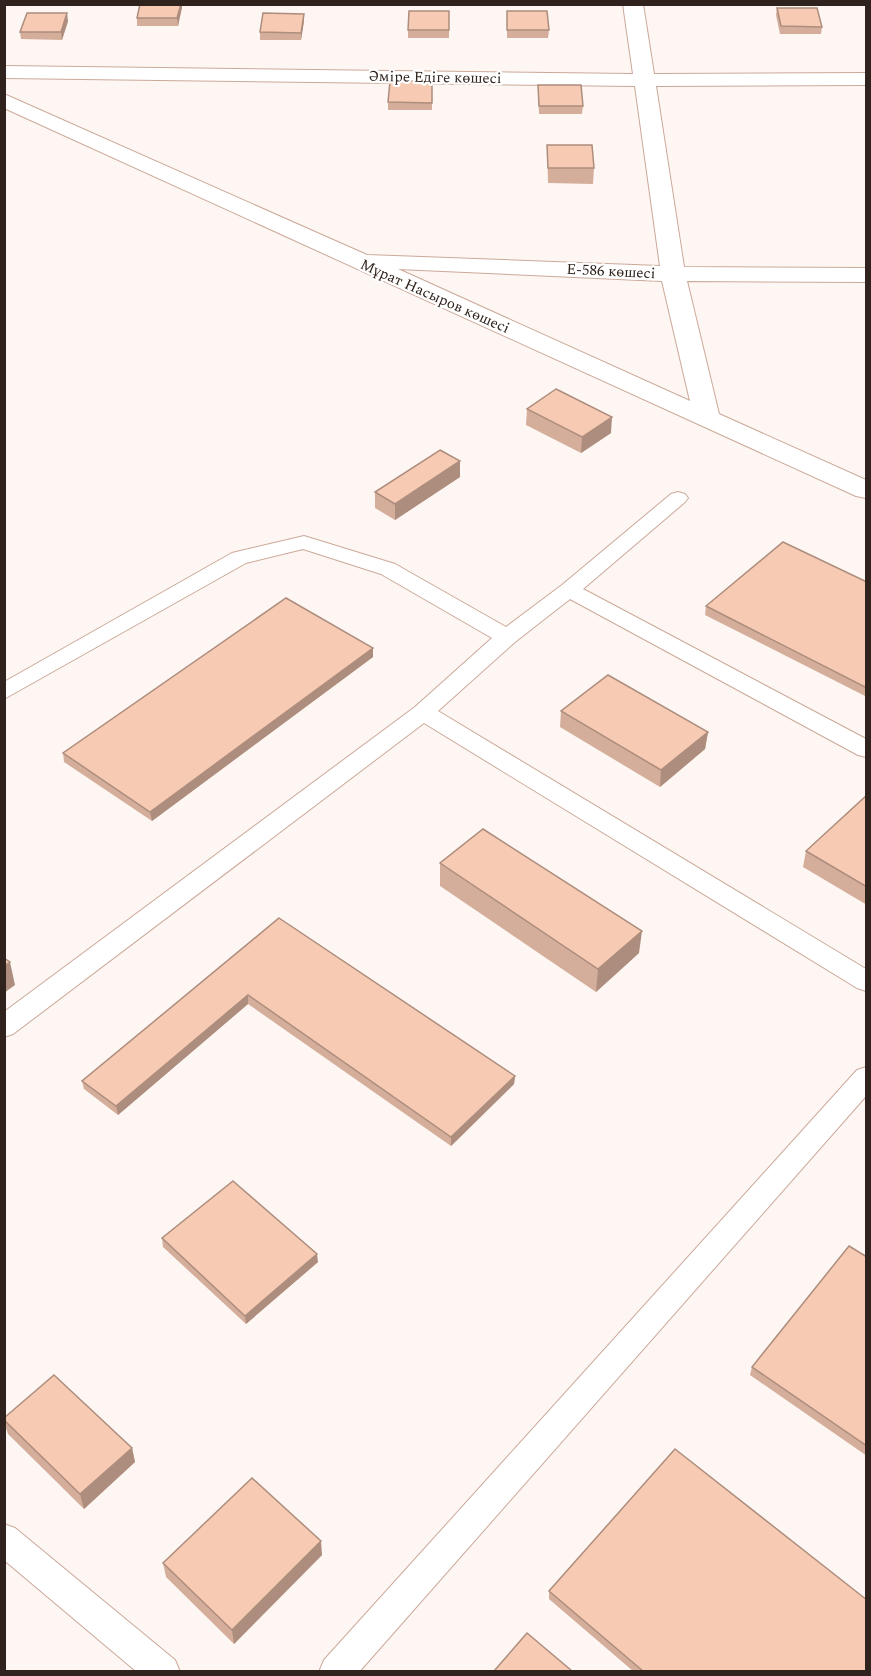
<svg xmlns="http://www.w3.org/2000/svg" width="871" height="1676" viewBox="0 0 871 1676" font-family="Spectral,serif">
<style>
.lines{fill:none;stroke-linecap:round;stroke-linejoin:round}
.service-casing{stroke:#cba999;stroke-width:2}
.minor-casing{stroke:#cba999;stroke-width:2}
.service{fill:#fff;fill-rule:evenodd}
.minor{fill:#fff;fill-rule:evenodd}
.wall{fill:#d4ae9a}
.shaded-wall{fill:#ad8d7d}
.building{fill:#f7cab3;stroke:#ad8d7d;stroke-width:1.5}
.labels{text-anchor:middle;stroke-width:4.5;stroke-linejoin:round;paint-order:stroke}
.far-street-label{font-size:15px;fill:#30231d;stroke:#fff}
</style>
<rect width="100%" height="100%" fill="#fef6f3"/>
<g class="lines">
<defs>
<g id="service">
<path d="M678,492L685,494L688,498L685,502L583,589L866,739V757L858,755L570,599L515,642L438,711L866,969V991L857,988L424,723L13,1034L4,1037V1012L415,707L492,638L381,574L303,549L246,563L4,699V682L232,553L304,536L395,564L506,627L562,585L671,494Z"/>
<path d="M866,1067V1096L359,1672H319L324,1660L857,1070Z"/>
<path d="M4,1524L15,1528L175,1660L180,1672H137L4,1560Z"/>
</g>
<path id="minor" d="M623,4H643L654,74L866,73V85L656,86L684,267L866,268V282L687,281L719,414L866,480V498L856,496L4,108V94L367,255L660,266L635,86L4,78V66L633,74ZM398,269L662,281L690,401Z"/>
</defs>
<!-- service casing -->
<use href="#service" class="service-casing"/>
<!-- minor casing -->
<use href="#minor" class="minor-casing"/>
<!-- service -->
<use href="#service" class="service"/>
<!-- minor -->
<use href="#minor" class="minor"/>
</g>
<!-- wall -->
<g class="wall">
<path d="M182,7L178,26H137V18Z"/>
<path d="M777,8L822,27L821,34H780L776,15Z"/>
<path d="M449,11V38H408V30Z"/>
<path d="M507,11L549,30L548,38H507Z"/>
<path d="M68,21L62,40L21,39L20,32Z"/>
<path d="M304,21L301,40H260V32Z"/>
<path d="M432,81V110H388V102Z"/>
<path d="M538,85L583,106L582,114H539Z"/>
<path d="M547,145L594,168L593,184L548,183Z"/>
<path d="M527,409L611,433L581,453L526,425Z"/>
<path d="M460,461V477L395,520L375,508V492Z"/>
<path d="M867,582V697L705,615L706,606Z"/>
<path d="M373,648V657L152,821L64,762L63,753Z"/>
<path d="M561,711L708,732L705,749L660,787L560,727Z"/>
<path d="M867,795V905L803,867L806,851Z"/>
<path d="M440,863L639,953L596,992L440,886Z"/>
<path d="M279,918L515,1076L514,1084L451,1146L248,1004L118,1115L84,1089L82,1081Z"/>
<path d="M162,1238L318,1262L246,1324L163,1247Z"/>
<path d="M867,1257V1456L750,1375L752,1367Z"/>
<path d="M4,1418L132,1448L135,1462L84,1509L8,1434L4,1422Z"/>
<path d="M322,1555L234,1644L166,1577L163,1563Z"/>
<path d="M549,1591L867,1671H633L549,1599Z"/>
</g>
<!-- shaded-wall -->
<g class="shaded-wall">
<path d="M181,4H182V7L178,26L177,18Z"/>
<path d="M67,13L68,21L62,40L61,32Z"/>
<path d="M304,14V21L301,40V33Z"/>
<path d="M612,417L611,433L581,453L582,437Z"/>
<path d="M460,461V477L395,520V504Z"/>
<path d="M373,648V657L152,821L150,812Z"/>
<path d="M708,732L705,749L660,787L661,770Z"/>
<path d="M642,931L639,953L596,992L598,969Z"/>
<path d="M10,962L15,985L4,993V966Z"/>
<path d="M248,995V1004L118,1115L116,1106Z"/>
<path d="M515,1076L514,1084L451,1146V1137Z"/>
<path d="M317,1254L318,1262L246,1324L245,1316Z"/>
<path d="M132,1448L135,1462L84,1509L80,1494Z"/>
<path d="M321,1541L322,1555L234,1644L232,1630Z"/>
</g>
<!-- building -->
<g class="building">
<path d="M140,4H181L177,18H137Z"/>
<path d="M777,8H817L822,27L781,26Z"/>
<path d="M409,11H449V30H408Z"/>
<path d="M507,11H547L549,30H507Z"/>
<path d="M27,13H67L61,32H20Z"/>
<path d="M263,13L304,14L301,33L260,32Z"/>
<path d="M390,81H432V103L388,102Z"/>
<path d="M538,85H581L583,106H539Z"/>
<path d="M547,145H592L594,168H548Z"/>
<path d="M556,389L612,417L582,437L527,409Z"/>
<path d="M440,450L460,461L395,504L375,492Z"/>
<path d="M783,542L867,582V688L706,606Z"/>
<path d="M286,598L373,648L150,812L63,753Z"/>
<path d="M608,675L708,732L661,770L561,711Z"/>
<path d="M867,795V887L806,851Z"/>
<path d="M483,829L642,931L598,969L440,863Z"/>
<path d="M279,918L515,1076L451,1137L248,995L116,1106L82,1081Z"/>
<path d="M4,958L10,962L4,966Z"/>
<path d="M233,1181L317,1254L245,1316L162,1238Z"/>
<path d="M849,1246L867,1257V1446L752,1367Z"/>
<path d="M54,1375L132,1448L80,1494L4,1420V1418Z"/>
<path d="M675,1449L867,1600V1671H643L549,1591Z"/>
<path d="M252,1478L321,1541L232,1630L163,1563Z"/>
<path d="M527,1633L572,1671H494Z"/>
</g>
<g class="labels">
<!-- far-street labels -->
<g class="far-street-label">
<text transform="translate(435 77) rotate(1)" y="5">Әміре Едіге көшесі</text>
<text transform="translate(611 271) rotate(3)" y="5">Е-586 көшесі</text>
<text transform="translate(435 296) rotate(24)" y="5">Мұрат Насыров көшесі</text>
</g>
</g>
<!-- border -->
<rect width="871" height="1676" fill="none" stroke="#30231d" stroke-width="12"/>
</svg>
